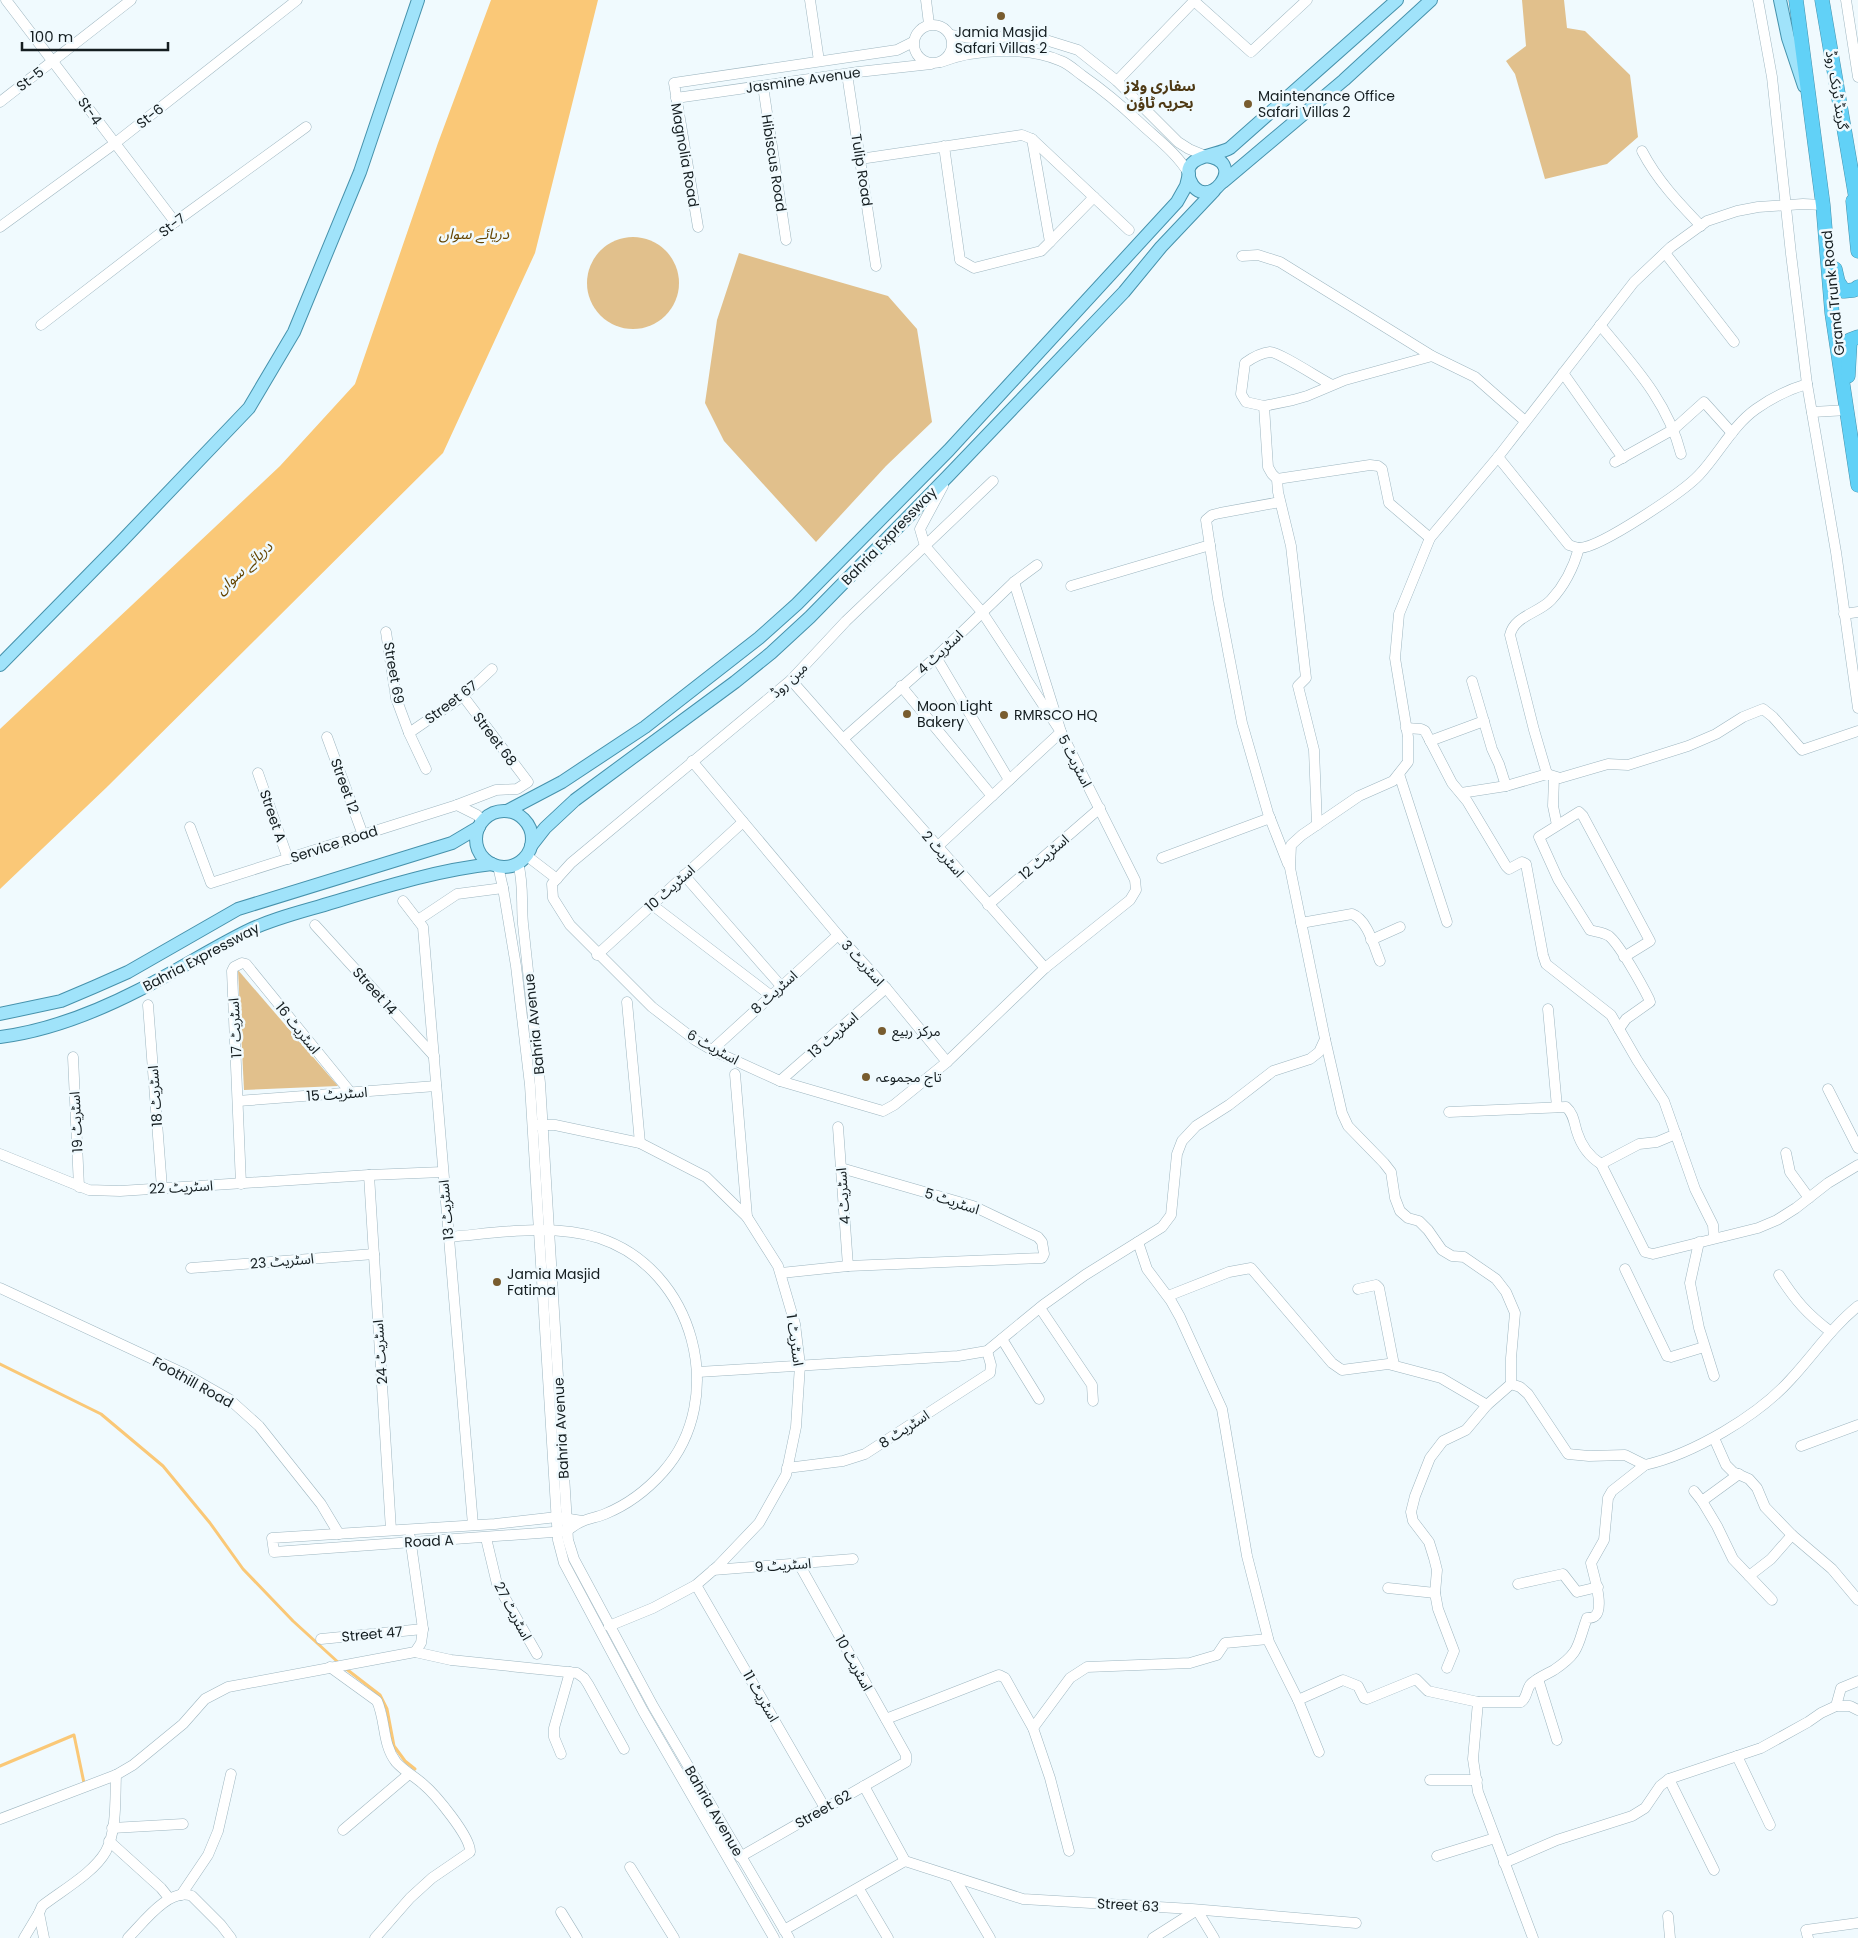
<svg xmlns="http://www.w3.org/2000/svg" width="1858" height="1938" viewBox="0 0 1858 1938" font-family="Poppins,'Noto Sans Arabic',sans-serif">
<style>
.green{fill:#e1c08c}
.water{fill:#fac877}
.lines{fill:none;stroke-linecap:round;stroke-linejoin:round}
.stream{stroke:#fac877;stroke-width:3}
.minor-casing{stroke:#9eb6c0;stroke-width:11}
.major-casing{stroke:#4692ac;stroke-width:14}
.highway-casing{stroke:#4692ac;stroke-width:15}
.minor{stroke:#fff;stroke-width:10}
.major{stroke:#a0e3fa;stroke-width:12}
.highway{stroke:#61d1f7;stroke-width:14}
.poi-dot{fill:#785c2f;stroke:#f0fafe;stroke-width:2}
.labels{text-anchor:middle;stroke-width:5;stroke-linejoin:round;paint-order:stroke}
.poi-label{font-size:14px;fill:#141d20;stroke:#f0fafe;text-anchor:start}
.street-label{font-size:14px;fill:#141d20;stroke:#f0fafe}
.neighbourhood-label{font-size:15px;font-weight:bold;fill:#4e3914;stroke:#f0fafe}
.water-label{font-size:15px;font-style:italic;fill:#664602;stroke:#f0fafe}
</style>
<rect width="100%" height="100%" fill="#f0fafe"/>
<!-- green -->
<g class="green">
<path d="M1522,0H1564L1567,28L1585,31L1630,75L1638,137L1607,164L1545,179L1515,74L1506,61L1526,46Z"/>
<circle cx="633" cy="283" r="46"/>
<path d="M739,253L888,296L917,329L932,422L886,466L816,542L724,441L705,403L717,320Z"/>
<path d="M238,970L338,1086L244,1090Z"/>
</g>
<!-- water -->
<path class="water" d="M491,0H598L535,253L443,453L107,787L0,889V729L280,466L355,384L438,143Z"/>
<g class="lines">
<!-- stream -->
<g class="stream">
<path d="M0,1364L101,1414L163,1466L210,1523L243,1569L293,1621L340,1664"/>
<path d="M345,1668L380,1695L387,1709L394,1746L405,1761L415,1769"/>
<path d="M0,1766L74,1735L84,1783"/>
</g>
<defs>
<g id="minor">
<path d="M6,0L175,222"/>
<path d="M810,0L819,61"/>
<path d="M926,0L929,24"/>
<path d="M1193,0L1251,52L1307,0"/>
<path d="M1758,0L1772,77L1791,254L1807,384L1836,552L1858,708"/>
<path d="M1846,0L1858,77"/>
<circle cx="933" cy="44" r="19"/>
<path d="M951,35L979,39L1013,36L1049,41L1078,50L1117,81L1178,142L1189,149L1206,156"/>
<path d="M941,62C974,49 1028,46 1061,61C1069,64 1076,71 1083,76C1103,90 1121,105 1139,122C1156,138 1177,153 1189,174"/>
<path d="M847,74L876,266"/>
<path d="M1117,81L1194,1"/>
<path d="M763,86L786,240"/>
<path d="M676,98L858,72L931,64"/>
<path d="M0,102L131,0"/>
<path d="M1032,139L1129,230"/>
<path d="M1642,151C1657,180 1678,202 1701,226"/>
<path d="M860,159L1022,135L1032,139L1050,242L1041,251L974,268L960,260L944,146"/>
<path d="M0,227L114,144L297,0"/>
<path d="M698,227L674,83L897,50L913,42"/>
<path d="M1050,242L1094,197"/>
<path d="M1665,253L1734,342"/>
<path d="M1242,256L1258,255L1280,262L1432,356L1475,377L1525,421"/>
<path d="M41,325L175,222L306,127"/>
<path d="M1600,325C1634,366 1668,402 1681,454"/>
<path d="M1563,373L1623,458"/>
<path d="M1332,385C1320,379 1279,352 1270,352C1260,353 1252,358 1245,363L1241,394L1246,402L1264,406L1293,400L1307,396L1345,380L1432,356"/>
<path d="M1264,406L1268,467L1272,474L1277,479L1278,492L1291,546L1306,678L1298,686L1314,750L1317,825"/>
<path d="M1812,412L1848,410"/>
<path d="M1498,457L1569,545C1572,546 1577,548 1580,548C1601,547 1683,492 1699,475C1719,454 1732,426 1756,409C1770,399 1790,389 1807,384"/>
<path d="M1615,462L1674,429L1704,402L1732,433"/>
<path d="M1277,479L1370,465L1378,466L1382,469L1389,503L1430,538"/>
<path d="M943,486L920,529L925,546L982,612L1061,732L1135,880L1136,890L1130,900L1045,968L947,1062L894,1105L883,1111L780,1081L712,1050L695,1040L652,1007L570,925L553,898L552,884L571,863L791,680L846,621L993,481"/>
<path d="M1280,502L1220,513L1212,515L1206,520L1218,599L1242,723L1268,813L1288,864"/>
<path d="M1071,586L1210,545"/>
<path d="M1844,614L1858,612"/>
<path d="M386,632L396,698L409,733L426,769"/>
<path d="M936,657L1009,780"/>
<path d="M791,680L1045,968"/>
<path d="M901,686L992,796"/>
<path d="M1406,728L1421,729L1425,731L1452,783L1467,801L1506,866L1509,869L1522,862L1526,864L1543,955L1546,964L1611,1015L1637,1060L1664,1101L1695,1189L1713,1225L1714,1238"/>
<path d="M409,733L463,696L492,669"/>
<path d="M327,737L363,835"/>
<path d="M843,739L936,657L1014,582L1037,565"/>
<path d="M1430,741L1484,721"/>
<path d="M692,761L838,935L886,988L947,1062"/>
<path d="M258,773L288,859"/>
<path d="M1399,774L1447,922"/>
<path d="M1547,774L1534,730L1510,635C1514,616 1539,613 1551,600C1564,586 1574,566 1579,548"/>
<path d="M1554,778L1553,806L1557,825"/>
<path d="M1506,786L1547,774L1560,778L1608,764L1628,765L1688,746L1716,734L1743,717L1763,709L1773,717L1802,750L1858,731"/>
<path d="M1461,793L1506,786L1499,764L1492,749L1472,681"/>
<path d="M457,805L496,790L517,789L528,782L463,696"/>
<path d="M190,827L211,883L457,805L477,815L483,821"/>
<path d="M937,847L1061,732L1014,582"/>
<path d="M527,856L557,879"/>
<path d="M1162,858L1270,818"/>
<path d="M518,863C524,884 521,903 523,924L540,1083L568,1540L574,1559L653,1706L789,1938"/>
<path d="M498,866L503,888L516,966L530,1085L558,1540L564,1563L643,1711L774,1938"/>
<path d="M684,875L781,986"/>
<path d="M403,901L423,927L473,1525"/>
<path d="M651,904L770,995"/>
<path d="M988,905L1100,808"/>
<path d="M418,920L457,894L503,888"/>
<path d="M1301,923L1352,914C1368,920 1374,947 1380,961"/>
<path d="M315,925L434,1056"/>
<path d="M1371,940L1400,927"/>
<path d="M597,955L743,822"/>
<path d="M627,1002L640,1143"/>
<path d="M148,1005L162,1188"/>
<path d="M1548,1009L1557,1107"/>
<path d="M1619,1029L1626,1019L1650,1002L1649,999C1642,985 1620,945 1609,936C1603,932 1596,932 1590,930L1558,879L1539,837L1579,812L1583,816L1650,941L1624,957"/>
<path d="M1325,1039L1342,1113L1348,1126L1384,1163L1391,1172L1395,1198L1400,1211L1408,1218L1419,1221L1428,1230L1442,1250L1452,1256L1464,1257L1496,1279L1506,1292L1515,1313L1511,1358V1384L1487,1405L1466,1430L1443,1441L1430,1458L1415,1496L1411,1512L1413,1521L1429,1542L1434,1558L1437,1570L1435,1593L1438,1609L1454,1651L1447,1668"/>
<path d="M712,1050L838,935"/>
<path d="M73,1057L79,1187"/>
<path d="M735,1074L747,1217"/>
<path d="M780,1081L886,988"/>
<path d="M1828,1089L1858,1148"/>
<path d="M238,1101L436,1086"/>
<path d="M1449,1112L1566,1107C1574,1114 1574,1123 1577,1132C1581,1145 1590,1157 1601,1164L1645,1252L1653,1254L1758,1228L1777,1220L1796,1208L1828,1183L1858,1165"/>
<path d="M536,1125H555L640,1143L706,1177L747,1217L778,1266L795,1324L800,1365L796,1427L786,1475L759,1523L718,1566L696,1585L653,1608L609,1626"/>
<path d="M838,1127L848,1266"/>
<path d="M1786,1153L1790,1172L1809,1198"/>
<path d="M0,1154L89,1190L120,1191L369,1175L443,1172"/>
<path d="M1601,1164L1639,1144L1657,1142L1676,1134"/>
<path d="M369,1175L391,1530"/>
<path d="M241,1184L232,971L234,967L242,963L246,964L351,1093"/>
<path d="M449,1237C498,1233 551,1223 599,1238C694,1269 729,1398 663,1472C647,1490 627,1505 605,1514C598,1517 590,1518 583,1521C577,1523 572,1527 567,1531L274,1552L272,1538L495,1524L557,1517L582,1521"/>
<path d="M1138,1242L1147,1269L1171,1301L1180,1317L1222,1409L1247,1556L1269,1642L1298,1700L1319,1752"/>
<path d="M1699,1242L1690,1283L1699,1328L1714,1376"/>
<path d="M191,1268L374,1254"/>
<path d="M1625,1269L1667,1356L1671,1357L1704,1347"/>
<path d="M781,1273L848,1266L1042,1258L1044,1254L1042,1242L1038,1237L973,1206L841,1168"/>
<path d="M1779,1275C1795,1300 1807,1314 1831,1332"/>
<path d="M0,1288L185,1374L229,1399L259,1426L321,1504L339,1534"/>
<path d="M1358,1289L1376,1285L1379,1288L1394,1365"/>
<path d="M1168,1296L1229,1272L1251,1268L1332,1363L1342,1370L1388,1364L1441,1378L1487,1405"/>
<path d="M1040,1308L1092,1385L1093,1401"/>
<path d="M1002,1339L1039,1399"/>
<path d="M698,1372L958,1356L987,1351L1043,1305L1085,1275L1162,1227L1171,1215L1177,1154L1182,1141L1196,1126L1229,1105L1273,1071L1310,1059L1319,1052L1325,1039L1290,868L1291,845L1302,835L1359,796L1393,781L1408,762V737L1395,658L1399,614L1430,538L1498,457L1634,282L1671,247L1707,221L1737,211L1758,207L1803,204L1823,205"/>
<path d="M1511,1384L1520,1387L1528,1394L1568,1454L1589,1456L1625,1455L1645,1465C1693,1454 1758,1416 1791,1379C1814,1354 1832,1327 1858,1306"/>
<path d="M1714,1438L1726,1465L1733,1472L1749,1479L1757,1488L1765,1507L1792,1535L1832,1569L1858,1600"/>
<path d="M1801,1446L1858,1425"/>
<path d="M787,1468L843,1461L865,1454L990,1373L991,1365L987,1351"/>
<path d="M1694,1491L1702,1501L1717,1526L1733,1559L1772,1600"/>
<path d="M1702,1501L1739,1474"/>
<path d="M410,1537L423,1629L421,1643L415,1652"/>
<path d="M486,1538L497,1584L537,1654"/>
<path d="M713,1570L853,1559"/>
<path d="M1749,1576L1771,1559L1792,1535"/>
<path d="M1518,1584L1563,1574L1577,1592L1598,1587"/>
<path d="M696,1585L825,1808"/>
<path d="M1388,1588L1435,1593"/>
<path d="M321,1639L423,1629"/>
<path d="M330,1667L377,1701C386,1721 382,1744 396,1762C404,1771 414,1776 423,1784C435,1794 471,1837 470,1852L432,1878L410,1898L375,1938"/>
<path d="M1538,1679L1557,1740"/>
<path d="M1298,1700L1343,1680L1358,1686L1364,1698L1367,1699L1416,1679L1428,1691L1478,1702H1521C1527,1698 1526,1691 1530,1685C1535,1679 1547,1674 1554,1670C1581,1652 1577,1645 1587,1618C1590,1618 1593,1618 1595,1616C1605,1608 1593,1573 1591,1563L1604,1540L1608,1498L1612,1491L1645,1465"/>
<path d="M1478,1702L1473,1759L1478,1792L1533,1938"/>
<path d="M1836,1706L1841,1688L1858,1681"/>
<path d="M886,1719L999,1675L1005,1678L1033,1728L1050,1778L1069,1851"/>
<path d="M1033,1728L1070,1678L1087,1667L1190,1663L1217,1655L1225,1643L1268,1639"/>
<path d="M561,1754L554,1737V1728L570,1672"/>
<path d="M1737,1756L1770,1825"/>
<path d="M1669,1779L1714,1870"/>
<path d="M1430,1780H1477"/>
<path d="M864,1786L905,1861"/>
<path d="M0,1819L116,1775L133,1765L183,1724L205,1699L228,1687L415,1652L451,1660L577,1673L584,1678L588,1684L624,1749"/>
<path d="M112,1828L183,1824"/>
<path d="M343,1830L409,1774"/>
<path d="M109,1841L161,1888L169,1898"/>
<path d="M1437,1856L1495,1838"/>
<path d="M740,1857L906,1762V1755L799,1564"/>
<path d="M905,1861L1023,1899L1192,1909L1356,1923"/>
<path d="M1504,1863L1557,1840L1632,1816L1645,1808L1660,1786L1669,1779L1761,1748L1808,1722L1821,1713L1836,1706H1850L1858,1710"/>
<path d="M630,1867L674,1938"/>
<path d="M954,1877L990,1938"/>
<path d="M859,1889L888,1938"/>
<path d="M181,1895L208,1855L218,1831L231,1774"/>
<path d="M561,1912L577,1938"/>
<path d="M1668,1916L1670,1938"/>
<path d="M784,1930L905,1861"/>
<path d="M24,1938L39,1913"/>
<path d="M44,1938L39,1913L42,1906C61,1891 94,1873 106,1851C117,1830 115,1799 116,1775"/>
<path d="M128,1938C143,1923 169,1887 192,1896L221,1925L231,1938"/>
<path d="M1153,1938L1197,1910L1214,1938"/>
<path d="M1808,1938L1806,1930L1858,1923"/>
</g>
<g id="major">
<path d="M1780,0L1788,38L1804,86"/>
<path d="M1206,156C1251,162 1205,216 1190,180C1180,155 1217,156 1230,148L1397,0"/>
<path d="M1223,182L1344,80L1431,0"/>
<path d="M0,665L120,543L249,408L294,332L360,172L418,0"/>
<path d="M507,811L562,782L645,727L759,638L797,604L949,450L1177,202L1186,186L1189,174"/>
<circle cx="504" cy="839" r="28"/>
<path d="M531,846L545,828L575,800L735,682L771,653L810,617L949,475L1124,292L1161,247L1214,191"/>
<path d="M0,1014L61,1001L94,987L128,972L238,909L452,843L479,827"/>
<path d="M0,1037C48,1031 96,1012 139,990C175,972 209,950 245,932C273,918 305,911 334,902C387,886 438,870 492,864"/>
</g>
<g id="highway">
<path d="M1796,0L1823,205L1832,313L1858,485"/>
<path d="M1822,0L1858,210"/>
<path d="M1853,201L1858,251"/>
<path d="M1835,269L1838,282L1844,291L1854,290L1858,287"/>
<path d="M1848,376L1850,340L1858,337"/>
</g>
</defs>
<!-- minor casing -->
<use href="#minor" class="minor-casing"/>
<!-- major casing -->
<use href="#major" class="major-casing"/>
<!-- highway casing -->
<use href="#highway" class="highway-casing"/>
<!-- minor -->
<use href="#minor" class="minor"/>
<!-- major -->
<use href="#major" class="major"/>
<!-- highway -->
<use href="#highway" class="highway"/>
</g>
<!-- markers -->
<g class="poi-dot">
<circle cx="1001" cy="16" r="5"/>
<circle cx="1248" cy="104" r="5"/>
<circle cx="907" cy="714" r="5"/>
<circle cx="1004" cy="715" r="5"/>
<circle cx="882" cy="1031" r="5"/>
<circle cx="866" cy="1077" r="5"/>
<circle cx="497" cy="1282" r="5"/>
</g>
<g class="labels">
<!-- poi labels -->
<g class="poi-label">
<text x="1001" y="37" text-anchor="middle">Jamia Masjid<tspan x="1001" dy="16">Safari Villas 2</tspan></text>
<text x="1258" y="101">Maintenance Office<tspan x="1258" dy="16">Safari Villas 2</tspan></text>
<text x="917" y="711">Moon Light<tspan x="917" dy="16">Bakery</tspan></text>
<text x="1014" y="720">RMRSCO HQ</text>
<text x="892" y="1036">مرکز ربیع</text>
<text x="876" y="1082">تاج مجموعہ</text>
<text x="507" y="1279">Jamia Masjid<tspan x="507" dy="16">Fatima</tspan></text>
</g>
<!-- street labels -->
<g class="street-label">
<text transform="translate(30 79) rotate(-37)" y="5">St-5</text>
<text transform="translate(803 80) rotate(-8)" y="5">Jasmine Avenue</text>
<text transform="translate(1837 90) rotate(81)" y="5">گرینڈ ٹرنک روڈ</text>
<text transform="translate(90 111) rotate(54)" y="5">St-4</text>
<text transform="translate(150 116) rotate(-38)" y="5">St-6</text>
<text transform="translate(685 155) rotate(80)" y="5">Magnolia Road</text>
<text transform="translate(774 163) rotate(81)" y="5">Hibiscus Road</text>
<text transform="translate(862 170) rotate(81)" y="5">Tulip Road</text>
<text transform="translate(172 225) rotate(-37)" y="5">St-7</text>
<text transform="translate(1833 293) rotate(-96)" y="5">Grand Trunk Road</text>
<text transform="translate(889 536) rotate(-46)" y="5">Bahria Expressway</text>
<text transform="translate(940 652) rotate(-43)" y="5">اسٹریٹ 4</text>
<text transform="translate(394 673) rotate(80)" y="5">Street 69</text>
<text transform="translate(789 680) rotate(-43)" y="5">مین روڈ</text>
<text transform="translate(451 702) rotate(-37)" y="5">Street 67</text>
<text transform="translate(495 739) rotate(53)" y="5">Street 68</text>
<text transform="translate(1075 761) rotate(63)" y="5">اسٹریٹ 5</text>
<text transform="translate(345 786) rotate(70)" y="5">Street 12</text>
<text transform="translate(273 816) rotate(71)" y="5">Street A</text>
<text transform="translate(334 844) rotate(-18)" y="5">Service Road</text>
<text transform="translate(943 854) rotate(49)" y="5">اسٹریٹ 2</text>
<text transform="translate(1044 857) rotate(-41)" y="5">اسٹریٹ 12</text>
<text transform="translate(670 888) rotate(-42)" y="5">اسٹریٹ 10</text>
<text transform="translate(201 957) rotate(-28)" y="5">Bahria Expressway</text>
<text transform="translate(863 963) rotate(48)" y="5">اسٹریٹ 3</text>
<text transform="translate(375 991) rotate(48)" y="5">Street 14</text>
<text transform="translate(774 992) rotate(-42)" y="5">اسٹریٹ 8</text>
<text transform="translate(534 1024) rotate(-96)" y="5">Bahria Avenue</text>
<text transform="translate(235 1028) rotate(-93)" y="5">اسٹریٹ 17</text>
<text transform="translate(298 1028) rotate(51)" y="5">اسٹریٹ 16</text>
<text transform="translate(833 1035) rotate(-41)" y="5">اسٹریٹ 13</text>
<text transform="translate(713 1047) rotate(29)" y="5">اسٹریٹ 6</text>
<text transform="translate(337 1094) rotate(-4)" y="5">اسٹریٹ 15</text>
<text transform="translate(155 1096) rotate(-94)" y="5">اسٹریٹ 18</text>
<text transform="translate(76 1122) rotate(-93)" y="5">اسٹریٹ 19</text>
<text transform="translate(181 1187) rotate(-3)" y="5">اسٹریٹ 22</text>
<text transform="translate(843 1196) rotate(-94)" y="5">اسٹریٹ 4</text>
<text transform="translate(952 1201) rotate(18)" y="5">اسٹریٹ 5</text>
<text transform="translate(446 1210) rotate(-95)" y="5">اسٹریٹ 13</text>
<text transform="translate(282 1261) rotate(-5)" y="5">اسٹریٹ 23</text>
<text transform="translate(795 1340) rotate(82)" y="5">اسٹریٹ 1</text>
<text transform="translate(380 1352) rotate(-94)" y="5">اسٹریٹ 24</text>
<text transform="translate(193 1382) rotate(29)" y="5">Foothill Road</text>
<text transform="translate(561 1428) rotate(-93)" y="5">Bahria Avenue</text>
<text transform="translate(904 1429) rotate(-33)" y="5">اسٹریٹ 8</text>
<text transform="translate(429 1541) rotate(-3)" y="5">Road A</text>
<text transform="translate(783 1565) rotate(-4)" y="5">اسٹریٹ 9</text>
<text transform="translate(513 1611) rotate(62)" y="5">اسٹریٹ 27</text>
<text transform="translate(372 1634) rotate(-5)" y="5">Street 47</text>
<text transform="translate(854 1663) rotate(61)" y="5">اسٹریٹ 10</text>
<text transform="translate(761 1696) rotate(60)" y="5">اسٹریٹ 11</text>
<text transform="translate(823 1809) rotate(-30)" y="5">Street 62</text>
<text transform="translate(714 1811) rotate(60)" y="5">Bahria Avenue</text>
<text transform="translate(1128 1905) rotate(3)" y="5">Street 63</text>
</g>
<!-- neighbourhood labels -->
<g class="neighbourhood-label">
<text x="1160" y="91">سفاری ولاز<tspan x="1160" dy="17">بحریہ ٹاؤن</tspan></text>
</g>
<!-- water labels -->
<g class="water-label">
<text x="474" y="239">دریائے سواں</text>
<text transform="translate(244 568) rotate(-42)" y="5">دریائے سواں</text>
</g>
</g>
<!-- scale -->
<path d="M22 42v8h146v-8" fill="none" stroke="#141d20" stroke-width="2.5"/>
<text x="30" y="42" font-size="15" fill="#141d20" stroke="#f0fafe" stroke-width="4" paint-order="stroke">100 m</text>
</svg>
